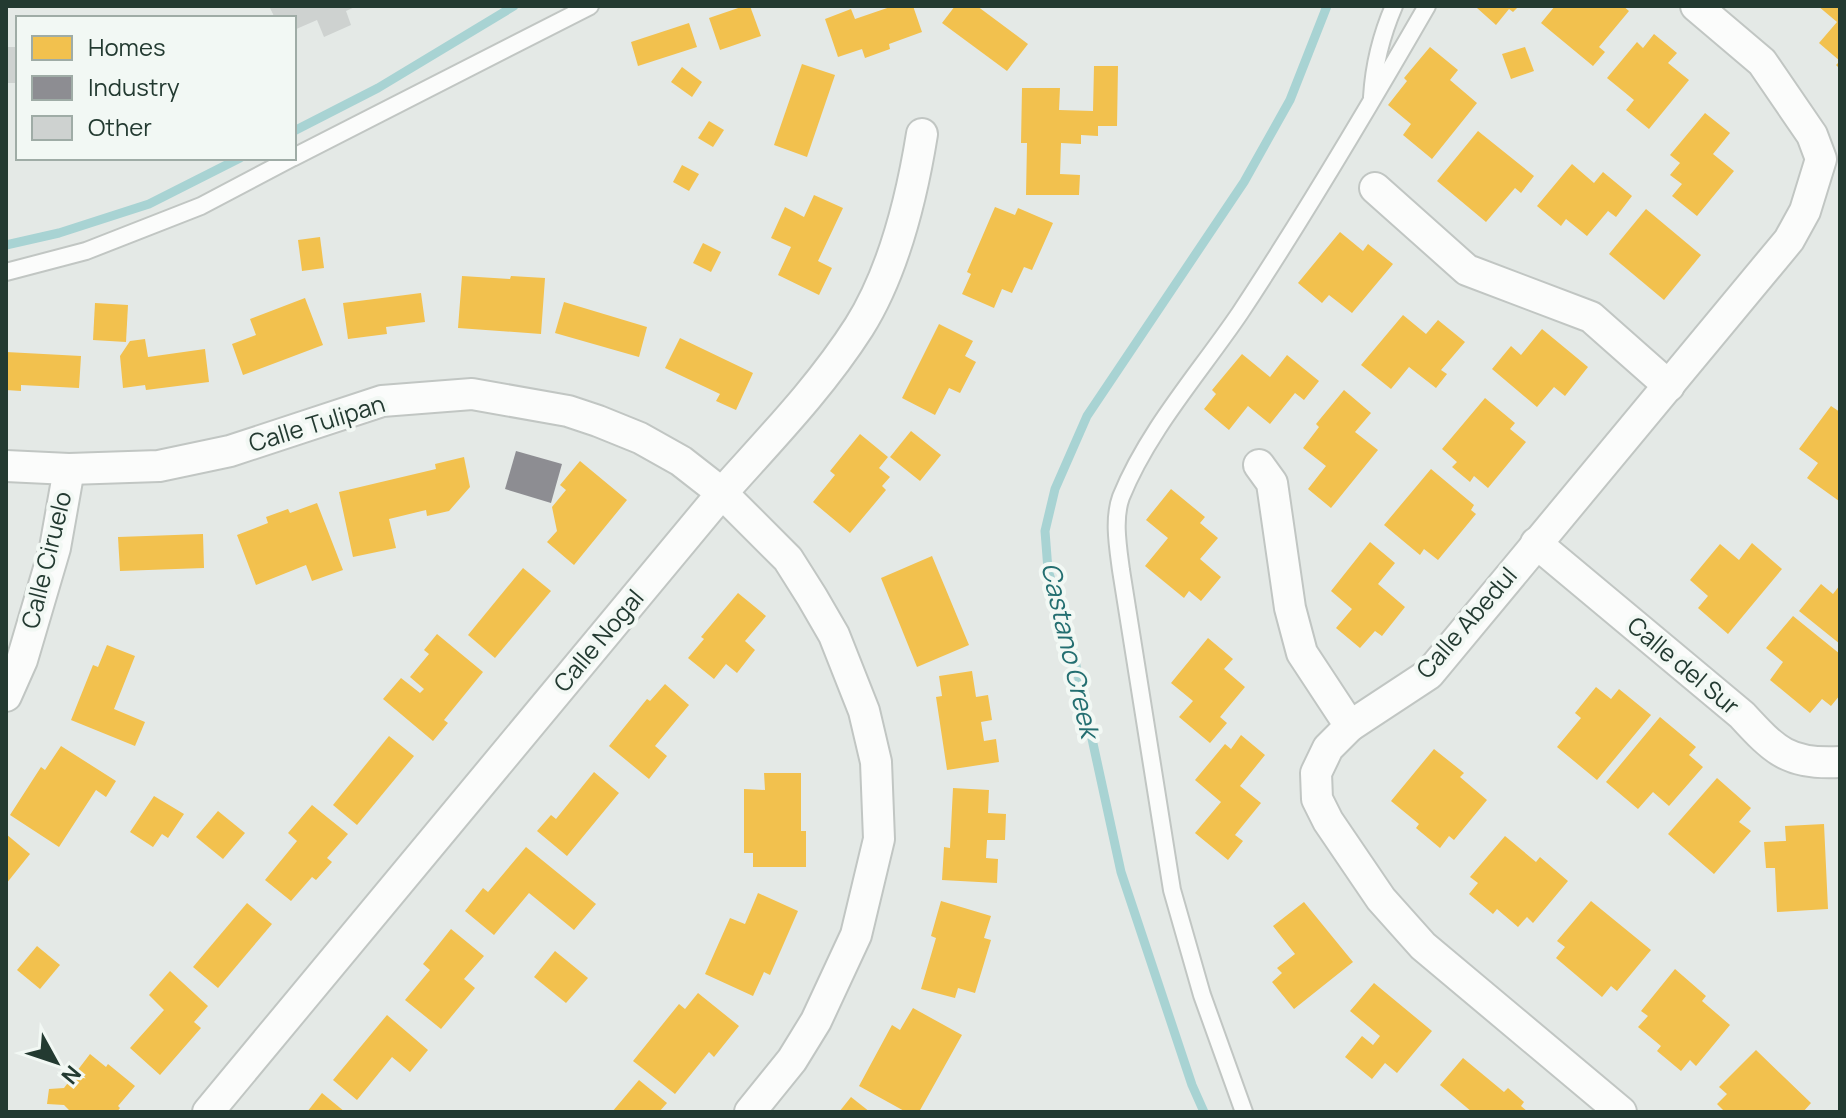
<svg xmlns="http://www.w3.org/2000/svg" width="1846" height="1118" viewBox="0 0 1846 1118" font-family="Manrope,sans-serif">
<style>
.homes{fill:#f2c14e}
.industry{fill:#8d8d92}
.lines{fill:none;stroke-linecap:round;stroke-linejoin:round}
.stream{stroke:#a8d3d3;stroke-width:9}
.building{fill:#ced2d0}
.service-casing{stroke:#c1c6c3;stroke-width:20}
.minor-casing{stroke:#c1c6c3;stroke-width:34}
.service{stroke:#fbfcfb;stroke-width:16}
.minor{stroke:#fbfcfb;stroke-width:30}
.labels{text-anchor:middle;stroke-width:8;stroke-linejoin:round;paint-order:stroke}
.street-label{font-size:24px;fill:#233a31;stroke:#f2f8f4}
.water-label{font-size:26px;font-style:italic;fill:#236e70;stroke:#f2f8f4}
</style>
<rect width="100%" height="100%" fill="#e4e9e6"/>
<!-- homes -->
<g class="homes">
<path d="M744,6H750L761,36L720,50L709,18Z"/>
<path d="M893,6H913L922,32L889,44L890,49L865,58L862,49L838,57L825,19L851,9L855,19Z"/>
<path d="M955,6H977L1028,44L1007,71L942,23Z"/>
<path d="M1479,6H1519L1513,12L1509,9L1496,25L1477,8Z"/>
<path d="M1555,6H1623L1629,11L1599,47L1605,52L1593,66L1541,23Z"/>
<path d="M1818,6H1840V69L1836,65L1840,61L1819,43L1837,22Z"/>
<path d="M689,23L697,47L638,66L631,42Z"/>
<path d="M1654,34L1677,53L1668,63L1689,80L1649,129L1626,110L1634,100L1607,78L1637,42L1643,48Z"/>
<path d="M1430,47L1458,70L1450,80L1477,103L1432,159L1403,135L1411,124L1388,105L1407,81L1404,78Z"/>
<path d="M1525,47L1534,71L1511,79L1502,54Z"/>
<path d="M802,64L835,75L807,157L774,145Z"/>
<path d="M1094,66H1118L1117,126H1098V136L1081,135V144L1061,143L1060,174L1080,175L1079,195H1026L1027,143H1021L1022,88H1060L1059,110L1093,111Z"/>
<path d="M682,67L702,82L692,97L671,82Z"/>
<path d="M1705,113L1730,133L1713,154L1734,171L1697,216L1672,196L1682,184L1670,175L1680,163L1670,155Z"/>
<path d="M709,121L724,130L713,147L698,138Z"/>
<path d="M1478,131L1534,176L1521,193L1515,188L1486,222L1437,181Z"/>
<path d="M1572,164L1594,183L1603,172L1632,196L1616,217L1608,211L1587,236L1566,219L1561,226L1537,206Z"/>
<path d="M682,165L699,174L689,191L673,182Z"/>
<path d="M814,195L843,208L818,261L832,268L819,295L778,275L791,247L771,238L785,207L804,217Z"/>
<path d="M995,207L1015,215L1018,208L1053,223L1032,270L1024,267L1012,293L1002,289L994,308L962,294L971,274L967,272Z"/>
<path d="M1646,209L1701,255L1664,300L1609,254Z"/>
<path d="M1340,232L1363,251L1368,244L1393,264L1352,313L1329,295L1322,303L1298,283Z"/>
<path d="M320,237L324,268L302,271L298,240Z"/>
<path d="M703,243L721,252L711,272L693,263Z"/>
<path d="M462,276L510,279L511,276L545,278L541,334L458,328Z"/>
<path d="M421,293L425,322L386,327L387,334L348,339L343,303Z"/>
<path d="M305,298L323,345L243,375L232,344L256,335L250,319Z"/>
<path d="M564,302L647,327L639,357L555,333Z"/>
<path d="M95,303L128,305L126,342L93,340Z"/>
<path d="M1403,315L1426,334L1438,320L1465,342L1441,370L1447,374L1436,388L1409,367L1391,389L1361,365Z"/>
<path d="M939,324L973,341L965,356L976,362L960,393L949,388L935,415L902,398Z"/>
<path d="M1542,329L1588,367L1565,396L1554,387L1537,407L1492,369L1511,346L1521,355Z"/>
<path d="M680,338L753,373L736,410L716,401L720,394L665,368Z"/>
<path d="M145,339L148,357L205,349L209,382L146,390L145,385L123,388L120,356L130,341Z"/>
<path d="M6,352L81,356L79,388L21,385V391L6,390Z"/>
<path d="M1242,354L1270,377L1287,355L1319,381L1304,400L1295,393L1270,424L1248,406L1229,430L1204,409L1216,394L1212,390Z"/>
<path d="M1344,390L1371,413L1355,432L1378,450L1331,508L1308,489L1326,466L1303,448L1319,427L1316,424Z"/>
<path d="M1485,398L1515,423L1510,429L1526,442L1488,488L1474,476L1470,482L1452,467L1457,462L1442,449Z"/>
<path d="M1831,406L1840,412L1839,501L1807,478L1818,463L1799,449Z"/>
<path d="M911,431L941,455L920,481L890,457Z"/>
<path d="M860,434L888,457L879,468L890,477L882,486L886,490L850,533L813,502L835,475L830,471Z"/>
<path d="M464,457L470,487L449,511L427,516L426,510L389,519L396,548L353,557L339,492L436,469L435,464Z"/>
<path d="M580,461L627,500L574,565L547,542L557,531L552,507L566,490L560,485Z"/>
<path d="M1431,469L1474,505L1471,510L1476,514L1438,560L1424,549L1420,555L1384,525Z"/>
<path d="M1171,489L1205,517L1200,523L1218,538L1200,559L1221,577L1201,601L1189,591L1184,598L1145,566L1168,538L1146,520Z"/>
<path d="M317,503L343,570L312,581L306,565L256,585L237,535L268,523L266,517L288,509L290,513Z"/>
<path d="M203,534L204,568L120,571L118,537Z"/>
<path d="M1370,542L1395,563L1378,584L1405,607L1382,636L1375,631L1360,648L1336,628L1352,609L1331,591Z"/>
<path d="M1752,543L1782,569L1728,634L1698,608L1708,596L1690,580L1720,544L1739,560Z"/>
<path d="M932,556L969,645L917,667L881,578Z"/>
<path d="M523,568L551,591L495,658L468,635Z"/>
<path d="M1821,584L1833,594L1840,585V644L1799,611Z"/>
<path d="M738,593L766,616L745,641L755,650L737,673L726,664L714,679L688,658L704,639L701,637Z"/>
<path d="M1793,616L1840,654V695L1831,706L1822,699L1810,713L1770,680L1783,662L1766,648Z"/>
<path d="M437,634L483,672L444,720L448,723L433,741L383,699L401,678L420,693L424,689L410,677L429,654L424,650Z"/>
<path d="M1208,638L1233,659L1224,669L1245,687L1220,717L1227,723L1210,743L1179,717L1193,701L1171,683Z"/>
<path d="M107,645L135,656L114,709L145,722L135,746L71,720L93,665L98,667Z"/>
<path d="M972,671L976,697L988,695L992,720L981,722L984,741L996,739L999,762L947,770L936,697L942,696L939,676Z"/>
<path d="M665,684L689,705L655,746L667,756L649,779L609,746L647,699L650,701Z"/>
<path d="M1596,687L1611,699L1619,689L1651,715L1597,780L1557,747L1581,718L1575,713Z"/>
<path d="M1660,717L1696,747L1689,755L1703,767L1669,806L1653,792L1638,809L1606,782Z"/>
<path d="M1241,735L1265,755L1240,786L1261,803L1235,835L1243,841L1228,860L1195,833L1221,802L1195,780L1225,744L1231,749Z"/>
<path d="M389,736L414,756L357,825L333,805Z"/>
<path d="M61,746L116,781L106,797L96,790L59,847L10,815L41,767L45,770Z"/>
<path d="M1434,749L1464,773L1460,777L1487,800L1454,840L1449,836L1440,848L1416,828L1419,824L1391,801Z"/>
<path d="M594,772L619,793L567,856L537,831L551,815L556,819Z"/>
<path d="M764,773H801V831H806V867H753V853H744V789L765,790Z"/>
<path d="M1717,778L1751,808L1739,822L1751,831L1714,874L1668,834Z"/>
<path d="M953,788L989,790L988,813L1006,814L1005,840H987L986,858L998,859L997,883L942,880L944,847L950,848Z"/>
<path d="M154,796L184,814L168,838L162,834L153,847L130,832Z"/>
<path d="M312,805L348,834L327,858L332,862L316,880L312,877L291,901L265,880L297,841L288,833Z"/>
<path d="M218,811L245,833L223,859L196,837Z"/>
<path d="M1824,824L1828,909L1777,912L1775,868H1766L1764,842L1786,841L1785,826Z"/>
<path d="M6,834L30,854L6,884Z"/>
<path d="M1505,836L1536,862L1540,857L1568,881L1533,923L1527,917L1518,927L1497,909L1493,914L1469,894L1478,883L1470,877Z"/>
<path d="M526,847L596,904L574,930L529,893L494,935L465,911L483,888L488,892Z"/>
<path d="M758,893L798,911L770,975L764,972L753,996L705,974L730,918L745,924Z"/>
<path d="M941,901L991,916L984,938L991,940L975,993L958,988L955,998L921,989L936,938L931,936Z"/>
<path d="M1591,901L1651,950L1617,991L1611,986L1602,997L1556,958L1565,947L1557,941Z"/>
<path d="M1304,902L1353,962L1294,1009L1272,982L1282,973L1277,968L1295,954L1273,926Z"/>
<path d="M247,903L272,924L218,988L193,967Z"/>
<path d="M451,929L484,956L464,979L475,988L441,1029L405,1000L430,970L423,964Z"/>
<path d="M37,946L60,965L40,989L17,970Z"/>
<path d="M555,951L588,978L566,1003L534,977Z"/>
<path d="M1675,969L1706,996L1702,1001L1730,1025L1696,1066L1690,1060L1681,1071L1657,1051L1661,1046L1638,1027L1648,1016L1641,1011Z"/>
<path d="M170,971L208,1006L194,1022L201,1028L160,1075L130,1048L164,1010L149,995Z"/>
<path d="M1374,983L1432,1031L1397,1073L1385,1063L1372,1079L1345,1057L1362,1036L1373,1045L1380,1036L1350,1011Z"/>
<path d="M698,993L739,1026L714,1057L709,1052L675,1094L633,1061L679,1004L685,1009Z"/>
<path d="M913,1008L962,1035L919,1112H906L859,1086L892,1025L900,1030Z"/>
<path d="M387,1015L428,1050L410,1072L392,1057L357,1100L333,1080Z"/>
<path d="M1756,1050L1811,1103L1803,1112H1725L1717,1104L1727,1094L1719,1087Z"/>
<path d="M90,1054L106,1067L108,1064L135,1086L118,1106L120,1108L117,1112H71L64,1105L47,1104L49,1089L64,1088Z"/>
<path d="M1463,1058L1504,1092L1508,1088L1524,1102L1521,1106L1528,1112H1472L1440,1085Z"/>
<path d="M639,1080L667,1103L659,1112H612Z"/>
<path d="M322,1093L345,1112H307Z"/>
<path d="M851,1097L870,1112H839Z"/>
</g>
<!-- industry -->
<path class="industry" d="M516,451L562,464L551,503L505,489Z"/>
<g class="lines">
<!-- stream -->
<g class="stream">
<path d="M294,131L378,88L514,6"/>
<path d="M6,245L59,233L149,204L240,158"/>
<path d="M1204,1112L1192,1085L1121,872L1072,647L1048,570L1045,531L1055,489L1087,416L1244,182L1290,100L1327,6"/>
</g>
</g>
<!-- building -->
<g class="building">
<path d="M274,6H357L346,11L351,25L324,37L317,20L294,30V18H275L270,8Z"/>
<rect x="6" y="47" width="12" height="36"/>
</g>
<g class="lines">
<defs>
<g id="service">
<path d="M1372,97C1374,64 1381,36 1394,6"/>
<path d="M294,157L590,6"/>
<path d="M6,272L86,251L201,206L292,158"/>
<path d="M1244,1112L1202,995L1172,890L1121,570C1118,547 1113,519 1121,497C1148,430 1200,372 1240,313C1306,213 1367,110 1427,6"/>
</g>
<g id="minor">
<path d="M1375,188L1467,270L1591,317L1669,386"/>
<path d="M1259,465L1272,483L1290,608L1302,653L1350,726"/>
<path d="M6,466L69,469L159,466L230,451L382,401L472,394L568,411L598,421L640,438L681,461L722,493L788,559L812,597L834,635L864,711L876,762L879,839L856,935L816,1021L792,1060L750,1112"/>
<path d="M1536,543L1742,715C1775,751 1789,765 1840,762"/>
<path d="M6,696L22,660L55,548L69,469"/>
<path d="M208,1112L722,493C770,439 820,388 859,327C893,273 912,196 922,134"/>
<path d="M1621,1112L1423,946L1381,899L1328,821L1317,799L1316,773L1328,748L1350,726L1429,674L1789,240L1805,211L1821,159L1812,135L1762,62L1696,6"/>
</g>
</defs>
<!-- service casing -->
<use href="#service" class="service-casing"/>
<!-- minor casing -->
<use href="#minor" class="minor-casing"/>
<!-- service -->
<use href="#service" class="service"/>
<!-- minor -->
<use href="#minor" class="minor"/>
</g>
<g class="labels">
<!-- street labels -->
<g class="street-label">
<text transform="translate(317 424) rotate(-17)" y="8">Calle Tulipan</text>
<text transform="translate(47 560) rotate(-76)" y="8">Calle Ciruelo</text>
<text transform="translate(1467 623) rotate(-49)" y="8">Calle Abedul</text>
<text transform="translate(599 641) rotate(-50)" y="8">Calle Nogal</text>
<text transform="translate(1683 666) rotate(40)" y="8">Calle del Sur</text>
</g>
<!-- water labels -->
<g class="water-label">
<text transform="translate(1070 650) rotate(77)" y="9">Castano Creek</text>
</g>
</g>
<!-- border -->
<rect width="1846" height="1118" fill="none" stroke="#233a31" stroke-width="16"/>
<!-- legend -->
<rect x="16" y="16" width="280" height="144" fill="#f2f8f4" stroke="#9faca6" stroke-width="2"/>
<rect x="32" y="36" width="40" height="24" fill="#f2c14e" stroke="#9faca6" stroke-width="2"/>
<text x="88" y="56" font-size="24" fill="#233a31">Homes</text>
<rect x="32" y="76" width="40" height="24" fill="#8d8d92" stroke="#9faca6" stroke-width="2"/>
<text x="88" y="96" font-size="24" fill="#233a31">Industry</text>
<rect x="32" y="116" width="40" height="24" fill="#ced2d0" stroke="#9faca6" stroke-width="2"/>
<text x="88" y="136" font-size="24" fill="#233a31">Other</text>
<!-- north arrow -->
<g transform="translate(56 1062) rotate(130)" stroke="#f2f8f4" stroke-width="6" paint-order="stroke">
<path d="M0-6L14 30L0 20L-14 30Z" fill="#233a31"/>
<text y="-12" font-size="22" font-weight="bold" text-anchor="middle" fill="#233a31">N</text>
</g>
</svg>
